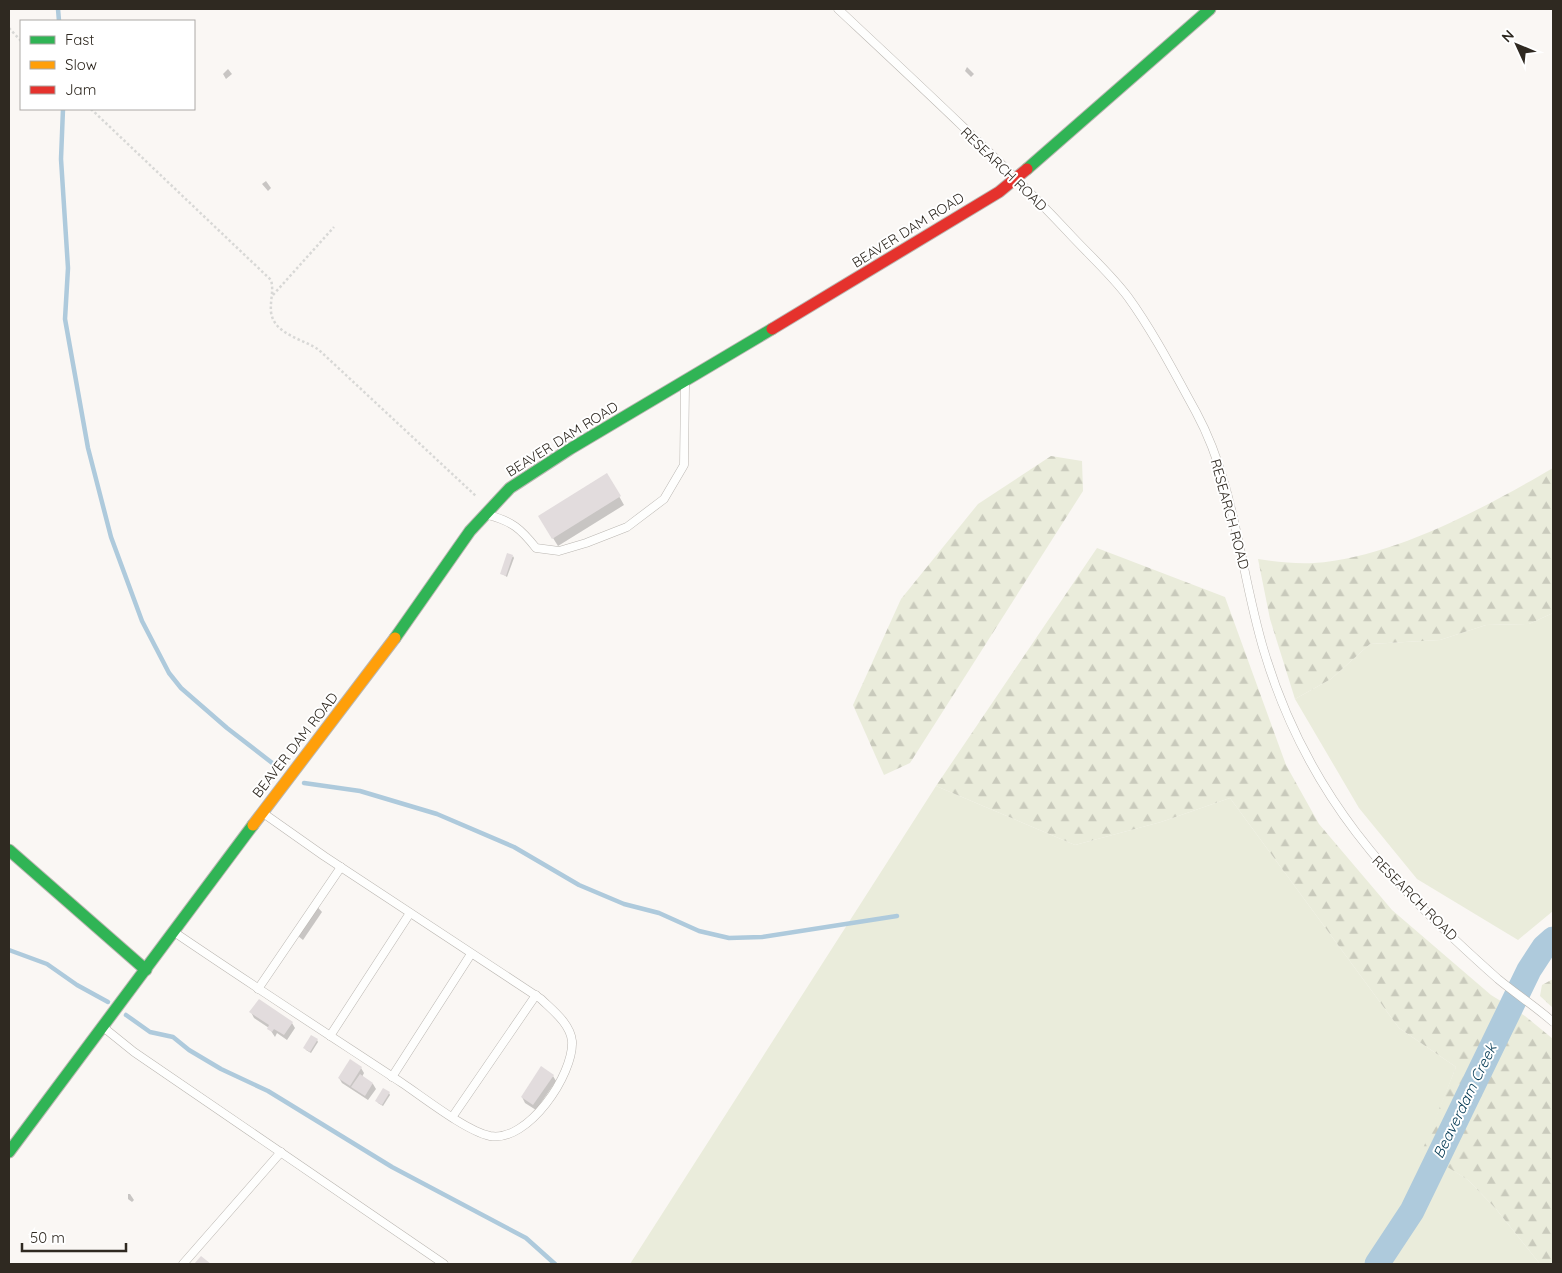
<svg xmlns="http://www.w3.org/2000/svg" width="1562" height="1273" viewBox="0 0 1562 1273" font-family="Quicksand,sans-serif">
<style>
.green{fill:#eaecdb}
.forest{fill:url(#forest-firs)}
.shadow{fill:#0003}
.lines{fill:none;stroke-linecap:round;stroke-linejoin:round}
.stream{stroke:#aecadc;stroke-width:4.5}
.river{stroke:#aecadc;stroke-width:25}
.building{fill:#e2dcdd}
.lane-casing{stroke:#bab6b1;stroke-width:9}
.fast-casing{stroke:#bab6b1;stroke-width:13}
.slow-casing{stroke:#bab6b1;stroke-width:13}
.jam-casing{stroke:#bab6b1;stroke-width:13}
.path{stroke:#d8d8d6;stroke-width:2.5;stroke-dasharray:2.5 2.5;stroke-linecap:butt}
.lane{stroke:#fefefd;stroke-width:8}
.fast{stroke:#30b455;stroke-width:11}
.slow{stroke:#ff9f0a;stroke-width:11}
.jam{stroke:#e5322d;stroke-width:11}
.labels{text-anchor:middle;stroke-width:4;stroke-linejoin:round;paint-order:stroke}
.street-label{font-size:14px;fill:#2f2921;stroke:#fff}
.water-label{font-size:15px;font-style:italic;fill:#013853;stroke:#fff}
</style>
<defs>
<pattern id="forest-firs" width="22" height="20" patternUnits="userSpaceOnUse" patternTransform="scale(1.25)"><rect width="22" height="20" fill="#eaecdb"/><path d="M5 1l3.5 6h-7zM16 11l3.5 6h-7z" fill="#c9cabc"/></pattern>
</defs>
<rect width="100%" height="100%" fill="#faf7f4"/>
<!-- green -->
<g class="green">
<path d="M1553,613V911L1518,940L1417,879L1359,808L1295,699L1331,679L1370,644L1440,640L1486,625L1529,624Z"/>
<path d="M936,786L1075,845L1161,822L1230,798L1399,1028L1456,1067L1423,1151L1468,1180L1496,1209L1540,1264H630Z"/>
</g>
<!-- forest -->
<g class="forest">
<path d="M1051,456L1082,461L1083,491L910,763L884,775L853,705L901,599L978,504Z"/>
<path d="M1553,468V613L1529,624L1486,625L1440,640L1370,644L1331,679L1295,699L1270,619L1258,559C1276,562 1296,564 1314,563C1393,558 1486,507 1553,468Z"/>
<path d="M1097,548L1225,597L1286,765L1319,824L1392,910L1491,995L1525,1016L1553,1039V1264H1540L1496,1209L1468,1180L1422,1151L1456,1067L1399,1028L1230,798L1161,822L1075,845L936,786Z"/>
<path d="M1553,979V1008L1540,996L1542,985Z"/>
</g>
<!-- shadow -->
<g class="shadow">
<path d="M967,67L974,74L971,77L965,71Z"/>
<path d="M228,69L232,74L226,79L223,74Z"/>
<path d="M266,181L271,188L268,191L262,184Z"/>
<path d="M607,475L624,505L558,546L540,517Z"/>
<path d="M513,556L514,558L507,577L501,573Z"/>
<path d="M314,903L322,912L303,940L298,936Z"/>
<path d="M251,1012L292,1023L295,1028L287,1040L277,1033L275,1037L269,1028L254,1018Z"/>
<path d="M317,1040L318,1042L311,1053L306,1050L305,1048Z"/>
<path d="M350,1061L361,1068L364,1073L362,1077L373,1084L376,1089L368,1100L342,1083L339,1078Z"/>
<path d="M553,1076L556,1081L536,1110L525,1103L522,1097Z"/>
<path d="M389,1093L390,1095L383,1106L378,1103L377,1101Z"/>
<path d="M128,1194H130L134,1200L132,1202L128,1199Z"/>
</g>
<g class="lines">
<!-- stream -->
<g class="stream">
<path d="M58,9L59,21"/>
<path d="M63,109L61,159L68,268L65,319L88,448L111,537L142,621L169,673L181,688L227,728L280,769"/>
<path d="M304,783L360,791L437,814L514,847L579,885L624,904L659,913L699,931L729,938L762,937L897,916"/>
<path d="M9,950L47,964L77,985L108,1002"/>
<path d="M126,1015L150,1032L173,1037L189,1050L221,1069L268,1091L392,1167L526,1238L555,1264"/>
</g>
<!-- river -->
<path class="river" d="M1377,1264L1412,1211L1529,970L1544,947L1553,939"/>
</g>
<!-- building -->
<g class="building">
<path d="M607,473L621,496L552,539L538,516Z"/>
<path d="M507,553L513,555L506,576L500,574Z"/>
<path d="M259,999L293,1022L284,1035L274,1029L272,1032L267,1029L269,1025L249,1012Z"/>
<path d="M311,1035L318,1039L310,1052L303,1048Z"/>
<path d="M350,1059L362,1067L350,1086L338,1078Z"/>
<path d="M541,1066L554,1075L533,1105L521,1097Z"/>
<path d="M360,1074L373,1083L365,1096L351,1087Z"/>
<path d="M383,1088L390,1092L382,1105L375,1101Z"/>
<path d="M201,1256L211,1264H194Z"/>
</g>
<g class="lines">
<defs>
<g id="lane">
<path d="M838,9C915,81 994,154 1067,231C1087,253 1110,273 1128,297C1154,333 1175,374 1196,412C1236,486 1240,572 1264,651C1307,795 1389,882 1498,979C1516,994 1536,1007 1553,1022"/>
<path d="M488,515C512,521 521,529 536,548L559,551L586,543L627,527L664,499L684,465L685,386"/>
<path d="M174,932C249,983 326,1033 402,1083C423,1097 466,1131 490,1136C528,1143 574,1074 572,1041C570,1023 552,1010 541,999L324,856L263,813"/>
<path d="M258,989L341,867"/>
<path d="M103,1027L134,1052L444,1264"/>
<path d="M330,1036L410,913"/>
<path d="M392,1077L471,954"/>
<path d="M453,1116L536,995"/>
<path d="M183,1264L281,1152"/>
</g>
<g id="fast">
<path d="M1027,169L1210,9"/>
<path d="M395,638L470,531L510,488L570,449L772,329"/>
<path d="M9,850L146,970"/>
<path d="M9,1152L253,825"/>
</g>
<path id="slow" d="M253,825L395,638"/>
<path id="jam" d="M772,329L999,192L1027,169"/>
</defs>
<!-- lane casing -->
<use href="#lane" class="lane-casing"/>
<!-- fast casing -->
<use href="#fast" class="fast-casing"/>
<!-- slow casing -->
<use href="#slow" class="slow-casing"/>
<!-- jam casing -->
<use href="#jam" class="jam-casing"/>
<!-- path -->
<g class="path">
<path d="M9,28L21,41"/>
<path d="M91,109L271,280C274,291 270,300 271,312C274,335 304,339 319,350L477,497"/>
<path d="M273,295L334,227"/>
</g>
<!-- lane -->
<use href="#lane" class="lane"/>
<!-- fast -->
<use href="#fast" class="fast"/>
<!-- slow -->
<use href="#slow" class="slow"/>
<!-- jam -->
<use href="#jam" class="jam"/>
</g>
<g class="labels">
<!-- street labels -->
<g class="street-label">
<text transform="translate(1004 169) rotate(44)" y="5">RESEARCH ROAD</text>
<text transform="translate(908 230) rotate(-32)" y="5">BEAVER DAM ROAD</text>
<text transform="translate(562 439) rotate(-32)" y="5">BEAVER DAM ROAD</text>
<text transform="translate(1230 514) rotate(75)" y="5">RESEARCH ROAD</text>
<text transform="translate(295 745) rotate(-52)" y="5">BEAVER DAM ROAD</text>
<text transform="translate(1415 898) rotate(45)" y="5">RESEARCH ROAD</text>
</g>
<!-- water labels -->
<g class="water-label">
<text transform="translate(1465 1101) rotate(-64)" y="5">Beaverdam Creek</text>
</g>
</g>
<!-- border -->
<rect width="1562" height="1273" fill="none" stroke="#2f2921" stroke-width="20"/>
<!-- legend -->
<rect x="20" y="20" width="175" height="90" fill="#ffffff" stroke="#aca9a6"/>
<rect x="30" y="36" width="25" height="8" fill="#30b455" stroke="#aca9a6"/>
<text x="65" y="45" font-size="15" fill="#2f2921">Fast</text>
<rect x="30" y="61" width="25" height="8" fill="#ff9f0a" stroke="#aca9a6"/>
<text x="65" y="70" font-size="15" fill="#2f2921">Slow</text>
<rect x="30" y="86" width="25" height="8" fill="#e5322d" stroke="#aca9a6"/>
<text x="65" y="95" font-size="15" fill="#2f2921">Jam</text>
<!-- north arrow -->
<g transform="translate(1517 45) rotate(314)" stroke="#ffffff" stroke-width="4" paint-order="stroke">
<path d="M0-4L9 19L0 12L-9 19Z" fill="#2f2921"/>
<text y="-8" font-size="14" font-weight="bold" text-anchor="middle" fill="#2f2921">N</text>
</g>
<!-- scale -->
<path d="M22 1243v8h104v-8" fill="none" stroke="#2f2921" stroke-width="2.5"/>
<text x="30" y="1243" font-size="15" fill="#2f2921" stroke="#ffffff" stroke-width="4" paint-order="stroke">50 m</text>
</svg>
